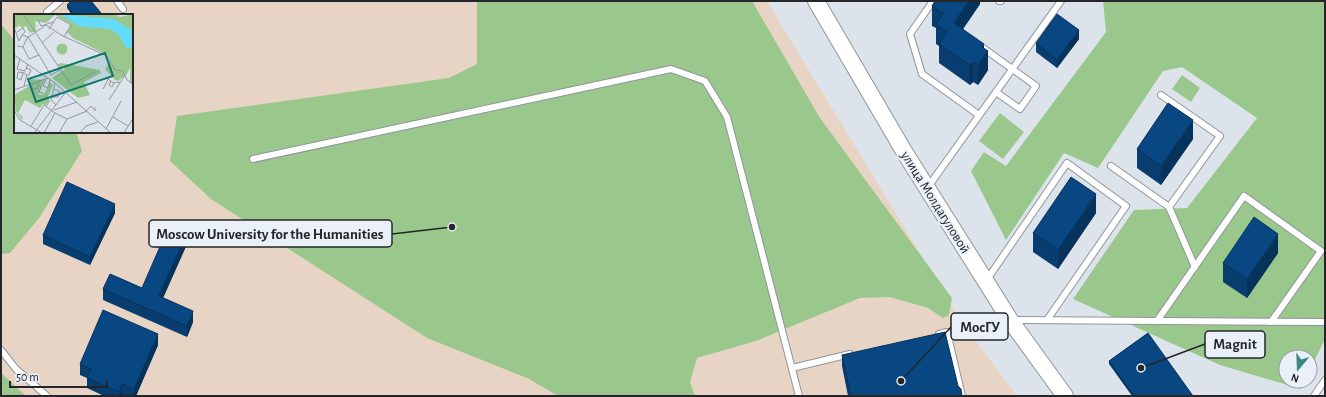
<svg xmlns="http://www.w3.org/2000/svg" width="1326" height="397" viewBox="0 0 1326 397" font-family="'Alegreya Sans',sans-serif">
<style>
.education{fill:#e8d4c5;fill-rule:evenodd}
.green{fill:#9ac88c}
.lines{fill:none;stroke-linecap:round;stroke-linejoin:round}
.service-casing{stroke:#8f959c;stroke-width:8}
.tertiary-casing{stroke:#8f959c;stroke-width:18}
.service{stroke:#fff;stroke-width:6}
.tertiary{stroke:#fff;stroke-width:16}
.wall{fill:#083d70}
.shaded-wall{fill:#06325b}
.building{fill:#094782;stroke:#06325b}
.labels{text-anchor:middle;stroke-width:4;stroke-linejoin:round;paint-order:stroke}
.street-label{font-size:14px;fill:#242629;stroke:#eaf0f8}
.inset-road{fill:none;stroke:#93979d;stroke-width:1}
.view{fill:#0f766e;fill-opacity:0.15;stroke:#0f766e;stroke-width:2}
.inset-edge{fill:none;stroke:#242629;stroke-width:2}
.leader{fill:none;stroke:#242629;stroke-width:1.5}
.callout-dot{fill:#242629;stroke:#eaf0f8;stroke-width:1.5}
.callout{fill:#eaf0f8;stroke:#242629;stroke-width:1.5}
.callout-label{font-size:15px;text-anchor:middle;font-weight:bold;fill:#242629}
</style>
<rect width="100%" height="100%" fill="#dde3eb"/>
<!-- education -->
<path class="education" d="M1,1H767L961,321L1017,396H1ZM15,15H132V132H15Z"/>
<!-- green -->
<g class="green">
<path d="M477,1H752L820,118L952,298L949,315L943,318L928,308L890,297L860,298L756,341L697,358L690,382L695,396H558L529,379L427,338L211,199L170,161L177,116L449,78L477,64Z"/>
<path d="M1103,1H1325V339L1310,370V357H1286V381H1305L1301,389L1220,365L1073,299L1134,210L1187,208L1257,118L1182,67L1163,71L1098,168L1064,153L1006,240L971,171L984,152L1006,166L1106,32Z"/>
<path d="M1,24L15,41V132H76L82,151L39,218L10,253L1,254Z"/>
<path d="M1182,75L1200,88L1191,102L1172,89Z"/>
<path d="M1000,113L1024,132L1003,159L979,141Z"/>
<path d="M1,373L26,396H1Z"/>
</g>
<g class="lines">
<defs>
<g id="service">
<path d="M117,1L123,9"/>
<path d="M933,1L910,34L922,74L979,115"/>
<path d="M999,1H1001"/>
<path d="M47,12L60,1"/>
<path d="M983,48L1036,86L1020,109L996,92"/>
<path d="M1161,95L1220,136L1169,207L1195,267"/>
<path d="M253,159L671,69L705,81L727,117L799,396"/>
<path d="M1111,166L1169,207"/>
<path d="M928,187L1061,1"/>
<path d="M986,281L1067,163L1126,206L1047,320"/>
<path d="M1013,320L1325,322"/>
<path d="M1157,321L1244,196L1321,251L1271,322"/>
<path d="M939,334L947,332L962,396"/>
<path d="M1,350L16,369L47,396"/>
<path d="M792,368L850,354"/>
<path d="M1314,396L1325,380"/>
</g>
<path id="tertiary" d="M816,1L905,153L927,188L1010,320L1065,396"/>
</defs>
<!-- service casing -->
<use href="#service" class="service-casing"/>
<!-- tertiary casing -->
<use href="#tertiary" class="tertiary-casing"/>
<!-- service -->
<use href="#service" class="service"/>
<!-- tertiary -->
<use href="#tertiary" class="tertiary"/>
</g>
<!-- wall -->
<g class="wall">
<path d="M980,1V4L963,29L984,48L988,70L978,85L973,82L970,85L939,63V46L936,44V28L932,26V6Z"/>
<path d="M67,5L101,15L70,12L67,8Z"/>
<path d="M1079,39L1057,68L1036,52V43Z"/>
<path d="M1193,139L1161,185L1137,168V149Z"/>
<path d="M115,213L90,265L43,244V235Z"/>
<path d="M1096,213L1058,269L1033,252V233Z"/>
<path d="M187,244L163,298L193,322L187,337L103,300V289L142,288Z"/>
<path d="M1278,253L1247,298L1223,282V263Z"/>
<path d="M158,345L136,396H125L122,395V396H104L87,388V378L80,375V364Z"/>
<path d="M842,355L958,386L962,396H848L842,366Z"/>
<path d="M1109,361L1193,396H1132L1109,364Z"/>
</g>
<!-- shaded-wall -->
<g class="shaded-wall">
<path d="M969,1H980V4L954,42V23Z"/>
<path d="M1079,30V39L1057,68V60Z"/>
<path d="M984,44V56L988,51V70L978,85V65L982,47Z"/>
<path d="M973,62V82L970,85V65Z"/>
<path d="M1193,120V139L1161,185V166Z"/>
<path d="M1096,194V213L1058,269V250Z"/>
<path d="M115,204V213L90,265V257Z"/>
<path d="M187,233V244L159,307V296Z"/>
<path d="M1278,234V253L1247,298V279Z"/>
<path d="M193,311V322L187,337V326Z"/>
<path d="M158,334V345L136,396H134V389Z"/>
<path d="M122,384V396H119V392Z"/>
</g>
<!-- building -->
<g class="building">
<path d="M71,1H91L101,13L98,15H68L72,11L67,5Z"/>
<path d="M935,1H969L954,23L984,44L982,47L988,51L978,65L973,62L970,65L939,44L947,32L936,24L943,14L932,6Z"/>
<path d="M1057,14L1079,30L1057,60L1036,43Z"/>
<path d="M1168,103L1193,120L1161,166L1137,149Z"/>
<path d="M1071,177L1096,194L1058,250L1033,233Z"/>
<path d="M67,182L115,204L90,257L43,235Z"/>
<path d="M1254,217L1278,234L1247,279L1223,263Z"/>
<path d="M169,226L187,233L159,296L193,311L187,326L103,289L110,274L142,288Z"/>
<path d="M103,310L158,334L134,389L122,384L119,392L87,378L91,369L80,364Z"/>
<path d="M945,332L958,386L961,389L962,396H851L842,355Z"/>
<path d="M1148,333L1193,396H1134L1109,361Z"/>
</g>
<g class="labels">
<!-- street labels -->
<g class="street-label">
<text transform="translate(936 202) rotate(58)" y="5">улица Молдагуловой</text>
</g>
</g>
<!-- overview -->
<g transform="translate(14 14)">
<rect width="119" height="119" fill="#dde3eb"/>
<path d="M0,0H101L106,3L119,0V70L116,68V53L113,60L104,67L101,66L91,55L96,46L93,41L59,24L53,18L57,10L41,1L32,9L21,7L22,17L16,19L12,12L8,14L5,11L2,14L0,12ZM42.5 35a5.5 5.5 0 1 1 11 0a5.5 5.5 0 1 1-11 0ZM47,49L86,56L87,59L70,68L76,81L64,84L38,64L51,55L50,52L45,54L44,50ZM16,65L31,66L24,80L27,81H30L36,68L39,71L34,82L36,87L33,92L29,90L26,94L11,86L4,99L9,103L8,106L2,97L0,81L15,72Z" fill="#9ac88c"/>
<path d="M46,0L100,5L118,17L116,20L119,23V34L111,33L105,21L96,15L65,12Z" fill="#63dbfc"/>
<path class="inset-road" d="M9,0L57,71L81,58M24,6L27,12L39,8M0,13L5,27L8,21L14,23L37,61L46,56M35,15L43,3L57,11L50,23M3,18L9,14L11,18L8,21M28,29L40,18M3,32L9,33L13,24L32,11L47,21L93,42L101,56L109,57L113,66L119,70M9,33L15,45L25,41M0,41L41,69L97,119M6,45L3,55L11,57L14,50M12,54L17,56L15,61H13M9,59L7,66L3,64L4,58L11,59M92,64L100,69L106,68M32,65L29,72L34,74L36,66M97,67L95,71L98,73L100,69M19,69L17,74L23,75L25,66M41,69L37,86L42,91M25,71L27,73L25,78L30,80M10,72L13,61L11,60M89,75L96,62M0,76L34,64M37,83H44L46,78L40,75M95,86L111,61M0,88L1,98L6,106L28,119M40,96L63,88M72,97L77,92L81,97V93M41,99L53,105M99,103L114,112M17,112L30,91L41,99L30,119M92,115L107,87M20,119L52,78M45,119L53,105L73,97M66,119L72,112L84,108M110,119L119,104"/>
<path class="view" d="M91,39L99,62L22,88L14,65Z"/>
<rect width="119" height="119" class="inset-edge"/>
</g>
<!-- callouts -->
<path class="leader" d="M452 227L392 234M901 381L951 327M1141 368L1205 344"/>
<g class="callout-dot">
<circle cx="452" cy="227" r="4"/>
<circle cx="901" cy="381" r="4"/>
<circle cx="1141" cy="368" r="4"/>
</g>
<g class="callout">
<rect x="149" y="220" width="243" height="27" rx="4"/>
<rect x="951" y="313" width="57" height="27" rx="4"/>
<rect x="1205" y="331" width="60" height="27" rx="4"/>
</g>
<g class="callout-label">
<text x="270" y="239">Moscow University for the Humanities</text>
<text x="980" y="332">МосГУ</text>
<text x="1235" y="349">Magnit</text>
</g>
<!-- border -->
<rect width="1326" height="397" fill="none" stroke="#242629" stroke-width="4"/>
<!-- north arrow -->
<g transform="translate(1298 369) rotate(199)"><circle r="19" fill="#eaf0f8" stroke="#9b9fa5"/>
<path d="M0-3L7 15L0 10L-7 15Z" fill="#3f8683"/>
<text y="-6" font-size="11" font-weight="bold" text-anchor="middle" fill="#242629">N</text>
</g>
<!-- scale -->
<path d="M10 381v6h97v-6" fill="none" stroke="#242629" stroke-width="2"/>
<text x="16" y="381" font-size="12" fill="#242629" stroke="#eaf0f8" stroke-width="3" paint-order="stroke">50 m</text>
</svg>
